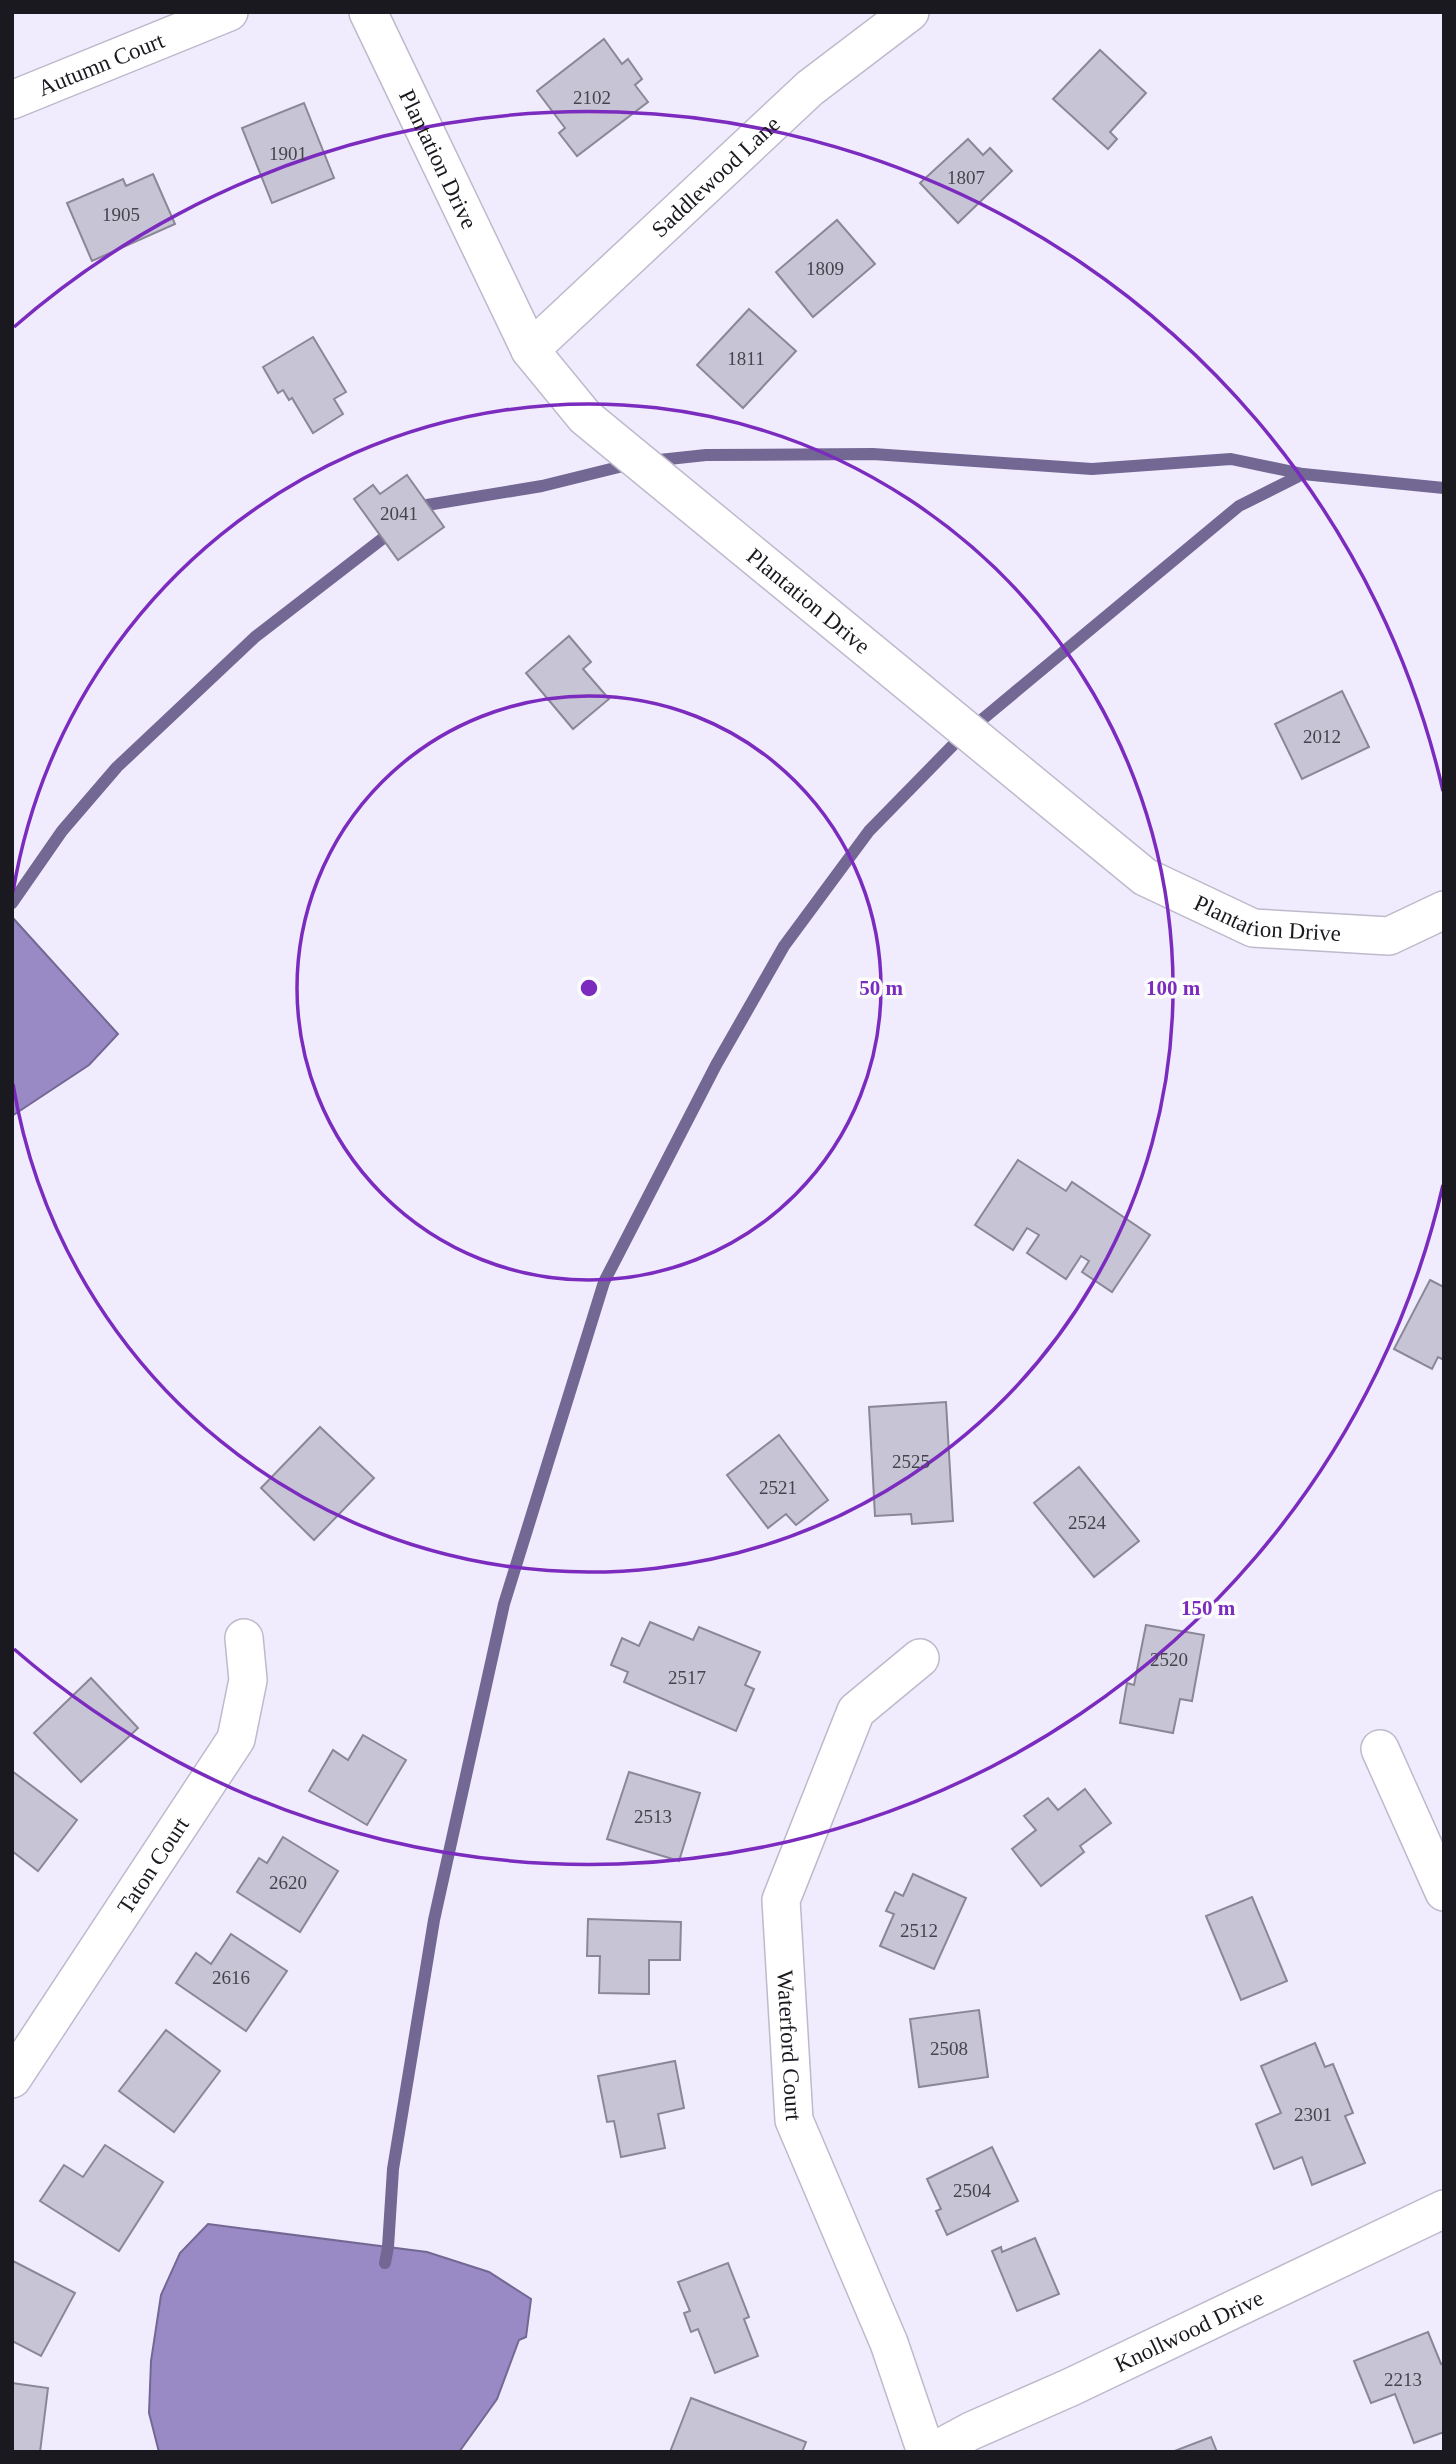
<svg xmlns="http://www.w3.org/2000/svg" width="1456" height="2464" viewBox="0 0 1456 2464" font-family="Georgia,serif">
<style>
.water{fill:#998ac6;stroke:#736894;stroke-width:2}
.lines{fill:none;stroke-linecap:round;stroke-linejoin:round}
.stream{stroke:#736894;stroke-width:12}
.building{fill:#c7c4d5;stroke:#8a8797;stroke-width:2}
.street-casing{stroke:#bebacc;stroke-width:40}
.street{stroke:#fff;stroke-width:37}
.ring{fill:none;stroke:#7b2cbf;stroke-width:3.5}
.labels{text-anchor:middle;stroke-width:7;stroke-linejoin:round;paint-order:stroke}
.number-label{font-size:19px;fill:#45444c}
.street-label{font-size:23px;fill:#1a191f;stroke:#fcfcfc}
.centre{fill:#7b2cbf;stroke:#fcfcfc;stroke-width:3.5}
.ring-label{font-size:21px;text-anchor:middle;font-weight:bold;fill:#7b2cbf;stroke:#fcfcfc;stroke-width:7;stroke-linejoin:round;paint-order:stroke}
</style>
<rect width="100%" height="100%" fill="#f0ecfe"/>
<!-- water -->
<g class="water">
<path d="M12,917L118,1034L89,1065L12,1116Z"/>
<path d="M208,2224L427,2252L489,2272L531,2299L526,2337L519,2340L497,2399L459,2452H159L149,2413L151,2361L161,2295L180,2253Z"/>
</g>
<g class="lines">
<!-- stream -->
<g class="stream">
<path d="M650,461L706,455L873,454L1092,469L1231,459L1303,474L1444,488"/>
<path d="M415,514L427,505L542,486L631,464"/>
<path d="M12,903L62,831L117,767L255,637L395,529"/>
<path d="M385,2263L388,2247L393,2169L434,1920L504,1604L604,1282L716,1065L784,946L869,831L961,737L1239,506L1303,474"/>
</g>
</g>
<!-- building -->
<g class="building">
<path d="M604,39L622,64L628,59L642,79L635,85L648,102L577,156L559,133L565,128L537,91Z"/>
<path d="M1100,50L1146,93L1110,132L1117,139L1108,149L1053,99Z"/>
<path d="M304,103L334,178L272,203L242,128Z"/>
<path d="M968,139L983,155L990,148L1012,171L958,223L920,183Z"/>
<path d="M153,174L175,224L92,261L67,203L123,179L126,186Z"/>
<path d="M837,220L875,264L813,317L776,272Z"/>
<path d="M749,309L796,351L743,408L697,365Z"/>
<path d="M313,337L346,392L334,399L343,414L313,433L292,398L289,400L283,390L278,393L263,367Z"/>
<path d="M407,475L444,527L398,560L354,499L373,485L380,494Z"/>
<path d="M569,636L591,662L583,669L609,699L573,729L526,673Z"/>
<path d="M1342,691L1369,747L1302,779L1275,724Z"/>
<path d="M1018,1160L1066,1191L1072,1182L1150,1235L1112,1292L1082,1272L1089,1261L1081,1256L1066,1279L1027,1253L1039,1235L1027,1228L1013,1250L975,1225Z"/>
<path d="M1430,1280L1444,1287V1360L1438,1357L1432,1369L1394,1349Z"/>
<path d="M946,1402L953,1521L912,1524L911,1514L875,1516L869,1407Z"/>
<path d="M320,1427L374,1478L314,1540L261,1488Z"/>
<path d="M779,1435L828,1500L796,1525L786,1514L768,1528L727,1475Z"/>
<path d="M1079,1467L1139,1541L1094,1577L1034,1503Z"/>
<path d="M650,1622L693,1640L699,1627L760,1652L745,1685L754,1689L736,1731L624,1682L628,1672L611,1665L622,1638L639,1646Z"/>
<path d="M1146,1625L1204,1635L1192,1701L1180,1699L1173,1733L1120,1723L1127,1683L1134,1685Z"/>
<path d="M91,1678L138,1728L81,1782L34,1733Z"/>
<path d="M363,1735L406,1760L367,1825L309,1791L333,1750L348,1760Z"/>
<path d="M12,1771L77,1820L38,1871L12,1851Z"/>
<path d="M629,1772L700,1793L679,1861L607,1839Z"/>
<path d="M1085,1789L1111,1823L1080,1846L1084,1852L1041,1886L1012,1849L1036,1830L1024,1816L1048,1798L1058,1810Z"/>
<path d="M283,1837L338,1871L300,1932L237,1892L259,1858L267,1863Z"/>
<path d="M913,1874L966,1898L934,1969L880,1946L894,1914L886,1911L895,1892L903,1896Z"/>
<path d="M1252,1897L1287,1981L1241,2000L1206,1916Z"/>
<path d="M588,1919L681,1922L680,1960H649V1994L599,1993L600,1956H587Z"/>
<path d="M231,1934L287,1971L246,2031L176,1983L196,1953L211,1964Z"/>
<path d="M979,2010L988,2077L919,2087L910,2019Z"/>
<path d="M166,2030L220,2071L174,2132L119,2091Z"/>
<path d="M1315,2043L1325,2067L1333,2064L1353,2113L1345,2116L1365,2163L1312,2185L1302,2157L1274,2169L1256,2124L1281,2113L1261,2066Z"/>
<path d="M675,2061L684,2108L658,2114L665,2148L621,2157L614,2121L607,2122L598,2076Z"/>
<path d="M105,2145L163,2182L119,2251L40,2201L64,2165L83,2177Z"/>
<path d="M992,2147L1018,2201L947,2235L936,2211L941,2209L927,2179Z"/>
<path d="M1035,2238L1059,2294L1017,2311L992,2251L1001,2247L1002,2252Z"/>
<path d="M13,2261L75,2293L41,2356L12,2341Z"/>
<path d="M728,2263L749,2317L744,2319L758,2356L715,2373L698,2329L691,2332L684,2313L690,2311L678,2282Z"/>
<path d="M1428,2332L1441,2364L1444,2363V2432L1414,2443L1395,2394L1371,2403L1354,2361Z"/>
<path d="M12,2383L48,2388L40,2452H12Z"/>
<path d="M691,2398L806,2442L802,2452H670Z"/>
<path d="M1211,2437L1217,2452H1172Z"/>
</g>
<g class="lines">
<defs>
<g id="street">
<path id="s1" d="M368,12L530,350L585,417L1145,877L1253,928L1389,936L1444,910"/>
<path id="s2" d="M12,100L229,12"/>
<path id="s3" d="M530,350L810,88L910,12"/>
<path id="s4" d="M920,1658L856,1711L781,1900L794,2120L889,2343L926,2452"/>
<path d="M1380,1749L1444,1892"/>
<path id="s5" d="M12,2079L236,1739L248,1680L244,1638"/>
<path id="s6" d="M932,2452L971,2431L1071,2387L1444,2209"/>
</g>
</defs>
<!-- street casing -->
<use href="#street" class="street-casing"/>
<!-- street -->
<use href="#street" class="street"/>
</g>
<!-- distance rings -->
<g class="ring">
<circle cx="589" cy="988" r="292"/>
<path d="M13 892A584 584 0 1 1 13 1084"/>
<path d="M1443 1185A876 876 0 0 1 14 1649M14 327A876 876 0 0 1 1443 791"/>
</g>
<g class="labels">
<!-- number labels -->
<g class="number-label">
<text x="592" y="104">2102</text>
<text x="288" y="160">1901</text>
<text x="966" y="184">1807</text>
<text x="121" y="221">1905</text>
<text x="825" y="275">1809</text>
<text x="746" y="365">1811</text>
<text x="399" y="520">2041</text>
<text x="1322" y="743">2012</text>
<text x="911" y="1468">2525</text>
<text x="778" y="1494">2521</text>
<text x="1087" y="1529">2524</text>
<text x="1169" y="1666">2520</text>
<text x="687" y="1684">2517</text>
<text x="653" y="1823">2513</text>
<text x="288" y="1889">2620</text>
<text x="919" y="1937">2512</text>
<text x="231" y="1984">2616</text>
<text x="949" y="2055">2508</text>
<text x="1313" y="2121">2301</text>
<text x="972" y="2197">2504</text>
<text x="1403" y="2386">2213</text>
</g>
<!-- street labels -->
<g class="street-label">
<text dy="8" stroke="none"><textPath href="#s2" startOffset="96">Autumn Court</textPath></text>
<text dy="8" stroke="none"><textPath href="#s1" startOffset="163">Plantation Drive</textPath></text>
<text dy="8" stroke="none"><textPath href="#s3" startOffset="254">Saddlewood Lane</textPath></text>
<text dy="8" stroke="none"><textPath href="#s1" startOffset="751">Plantation Drive</textPath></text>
<text dy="8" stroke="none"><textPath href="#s1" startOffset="1318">Plantation Drive</textPath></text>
<text dy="8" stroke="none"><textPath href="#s5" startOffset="256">Taton Court</textPath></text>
<text dy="8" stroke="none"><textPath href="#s4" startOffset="432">Waterford Court</textPath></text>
<text dy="8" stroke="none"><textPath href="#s6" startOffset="284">Knollwood Drive</textPath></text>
</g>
</g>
<circle cx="589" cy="988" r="10" class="centre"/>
<g class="ring-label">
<text x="881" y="995">50 m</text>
<text x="1173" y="995">100 m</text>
<text x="1208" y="1615">150 m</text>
</g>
<!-- border -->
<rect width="1456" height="2464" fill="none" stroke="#1a191f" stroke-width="28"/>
</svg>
